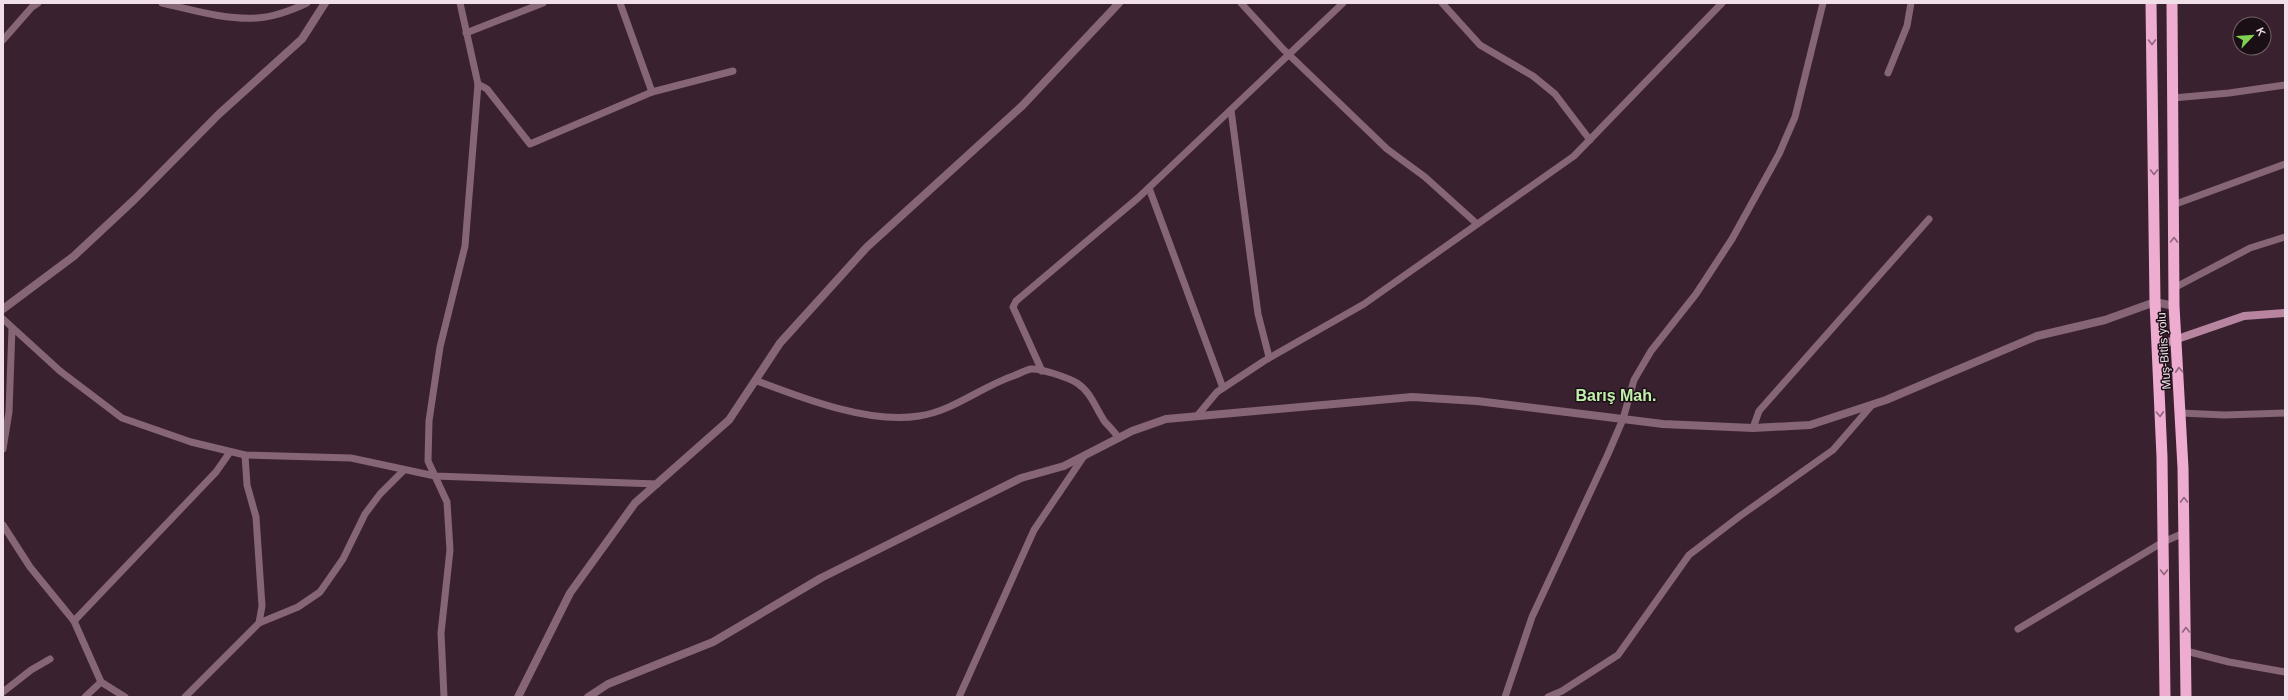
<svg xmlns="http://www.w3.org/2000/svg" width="2288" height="700" viewBox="0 0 2288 700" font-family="Arial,sans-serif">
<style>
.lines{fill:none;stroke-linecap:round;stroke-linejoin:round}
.minor{stroke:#856576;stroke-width:7}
.tertiary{stroke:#856576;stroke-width:8}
.secondary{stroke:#b885a1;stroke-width:8}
.trunk{stroke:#edacd0;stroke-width:11}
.oneway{stroke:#8e657c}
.labels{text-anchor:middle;stroke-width:3;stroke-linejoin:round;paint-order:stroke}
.street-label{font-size:12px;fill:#f0dfe8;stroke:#1a0f15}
.district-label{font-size:16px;font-weight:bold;fill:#c2efac;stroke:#1a0f15}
</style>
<rect width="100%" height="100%" fill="#3a212f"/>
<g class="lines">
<!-- minor -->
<g class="minor">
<path d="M162,3C193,10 225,20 257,18C273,17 292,10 307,3"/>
<path d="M620,3L652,92"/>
<path d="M1241,3L1283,49L1387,149L1425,177L1476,223"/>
<path d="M1442,3L1480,45L1533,76L1555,94L1590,140"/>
<path d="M466,33L543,3"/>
<path d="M3,40L32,7L38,3"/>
<path d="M1888,73L1907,26L1911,3"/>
<path d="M478,84L487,89L530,144L652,92L733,71"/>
<path d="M2173,98L2229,93L2285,85"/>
<path d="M1231,110L1258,314L1269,357"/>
<path d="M1149,188L1223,388"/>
<path d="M2173,205L2285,164"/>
<path d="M2174,288L2250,248L2285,237"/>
<path d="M3,319L60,371L122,418L191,442L245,455L351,458L435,476L657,484"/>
<path d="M1042,371L1013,307L1016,301L1138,198L1343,3"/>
<path d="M755,380C802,398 869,424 919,416C953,411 981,387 1013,376C1019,374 1025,370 1031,369C1040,368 1069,378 1077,383C1091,392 1096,409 1105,422C1110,427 1115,433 1119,438"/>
<path d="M2181,413L2224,415L2285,413"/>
<path d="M1197,416L1217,392L1264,361L1364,304L1574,156L1722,3"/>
<path d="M1753,428L1759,411L1929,219"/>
<path d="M3,449L9,412L12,328"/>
<path d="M245,455L247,485L256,517L262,606L259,623"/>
<path d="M3,525L30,567L74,621L101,682L125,697"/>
<path d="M74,621L216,472L230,452"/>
<path d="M2018,629L2163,542L2184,533"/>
<path d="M2186,651L2229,662L2285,672"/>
<path d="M3,692L31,670L50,659"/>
<path d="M85,697L101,682"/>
<path d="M185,697L259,623L298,607L320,592L343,559L365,514L380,494L403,471"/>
<path d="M444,697L441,633L450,550L447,502L428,461L429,421L440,347L465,246L478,84L460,3"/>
<path d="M959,697L1034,530L1084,456"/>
<path d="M1505,697L1532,617L1608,454L1623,419L1634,380L1651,351L1696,294L1732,239L1779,154L1795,117L1823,3"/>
<path d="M1548,697L1562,691L1618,655L1689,555L1740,516L1833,450L1872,405"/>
</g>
<!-- tertiary -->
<g class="tertiary">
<path d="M3,309L74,256L135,199L219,114L302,39L325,3"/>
<path d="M518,697L570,593L635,503L729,420L780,343L867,247L1022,106L1119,3"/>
<path d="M588,697L608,684L713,642L821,578L1021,478L1064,466L1132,431L1166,419L1412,397L1477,401L1663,424L1753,428L1810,425L1886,400L2037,336L2105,320L2155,302L2174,306"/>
</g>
<!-- secondary -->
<path class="secondary" d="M2157,346L2244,316L2285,313"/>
<!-- trunk -->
<g class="trunk">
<path d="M2151,3L2155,302L2162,457L2165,697"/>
<path d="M2172,3L2174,306L2183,468L2186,697"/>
</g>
</g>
<!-- one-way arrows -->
<defs><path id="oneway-chevron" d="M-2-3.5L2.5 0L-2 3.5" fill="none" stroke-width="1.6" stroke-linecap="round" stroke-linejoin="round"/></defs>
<g class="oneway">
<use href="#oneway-chevron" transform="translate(2152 42) rotate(89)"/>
<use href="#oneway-chevron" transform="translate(2154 172) rotate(89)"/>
<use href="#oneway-chevron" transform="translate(2174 240) rotate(-90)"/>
<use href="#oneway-chevron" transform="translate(2179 370) rotate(-93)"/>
<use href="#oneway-chevron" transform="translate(2160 414) rotate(87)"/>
<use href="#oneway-chevron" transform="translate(2184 500) rotate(-91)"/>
<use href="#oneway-chevron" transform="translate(2164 572) rotate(89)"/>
<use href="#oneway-chevron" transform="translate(2186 630) rotate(-91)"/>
</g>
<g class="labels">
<!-- street labels -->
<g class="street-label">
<text transform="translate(2164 351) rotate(-94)" y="4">Muş-Bitlis yolu</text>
</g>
<!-- district labels -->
<g class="district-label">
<text x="1616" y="401">Barış Mah.</text>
</g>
</g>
<!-- border -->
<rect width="2288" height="700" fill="none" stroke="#f0dfe8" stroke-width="8"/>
<!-- north arrow -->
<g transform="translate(2252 36) rotate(65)"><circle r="19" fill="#1a0f15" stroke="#706269"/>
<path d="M0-3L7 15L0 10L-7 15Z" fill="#80d051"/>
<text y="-6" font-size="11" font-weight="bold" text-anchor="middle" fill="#f0dfe8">K</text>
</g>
</svg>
